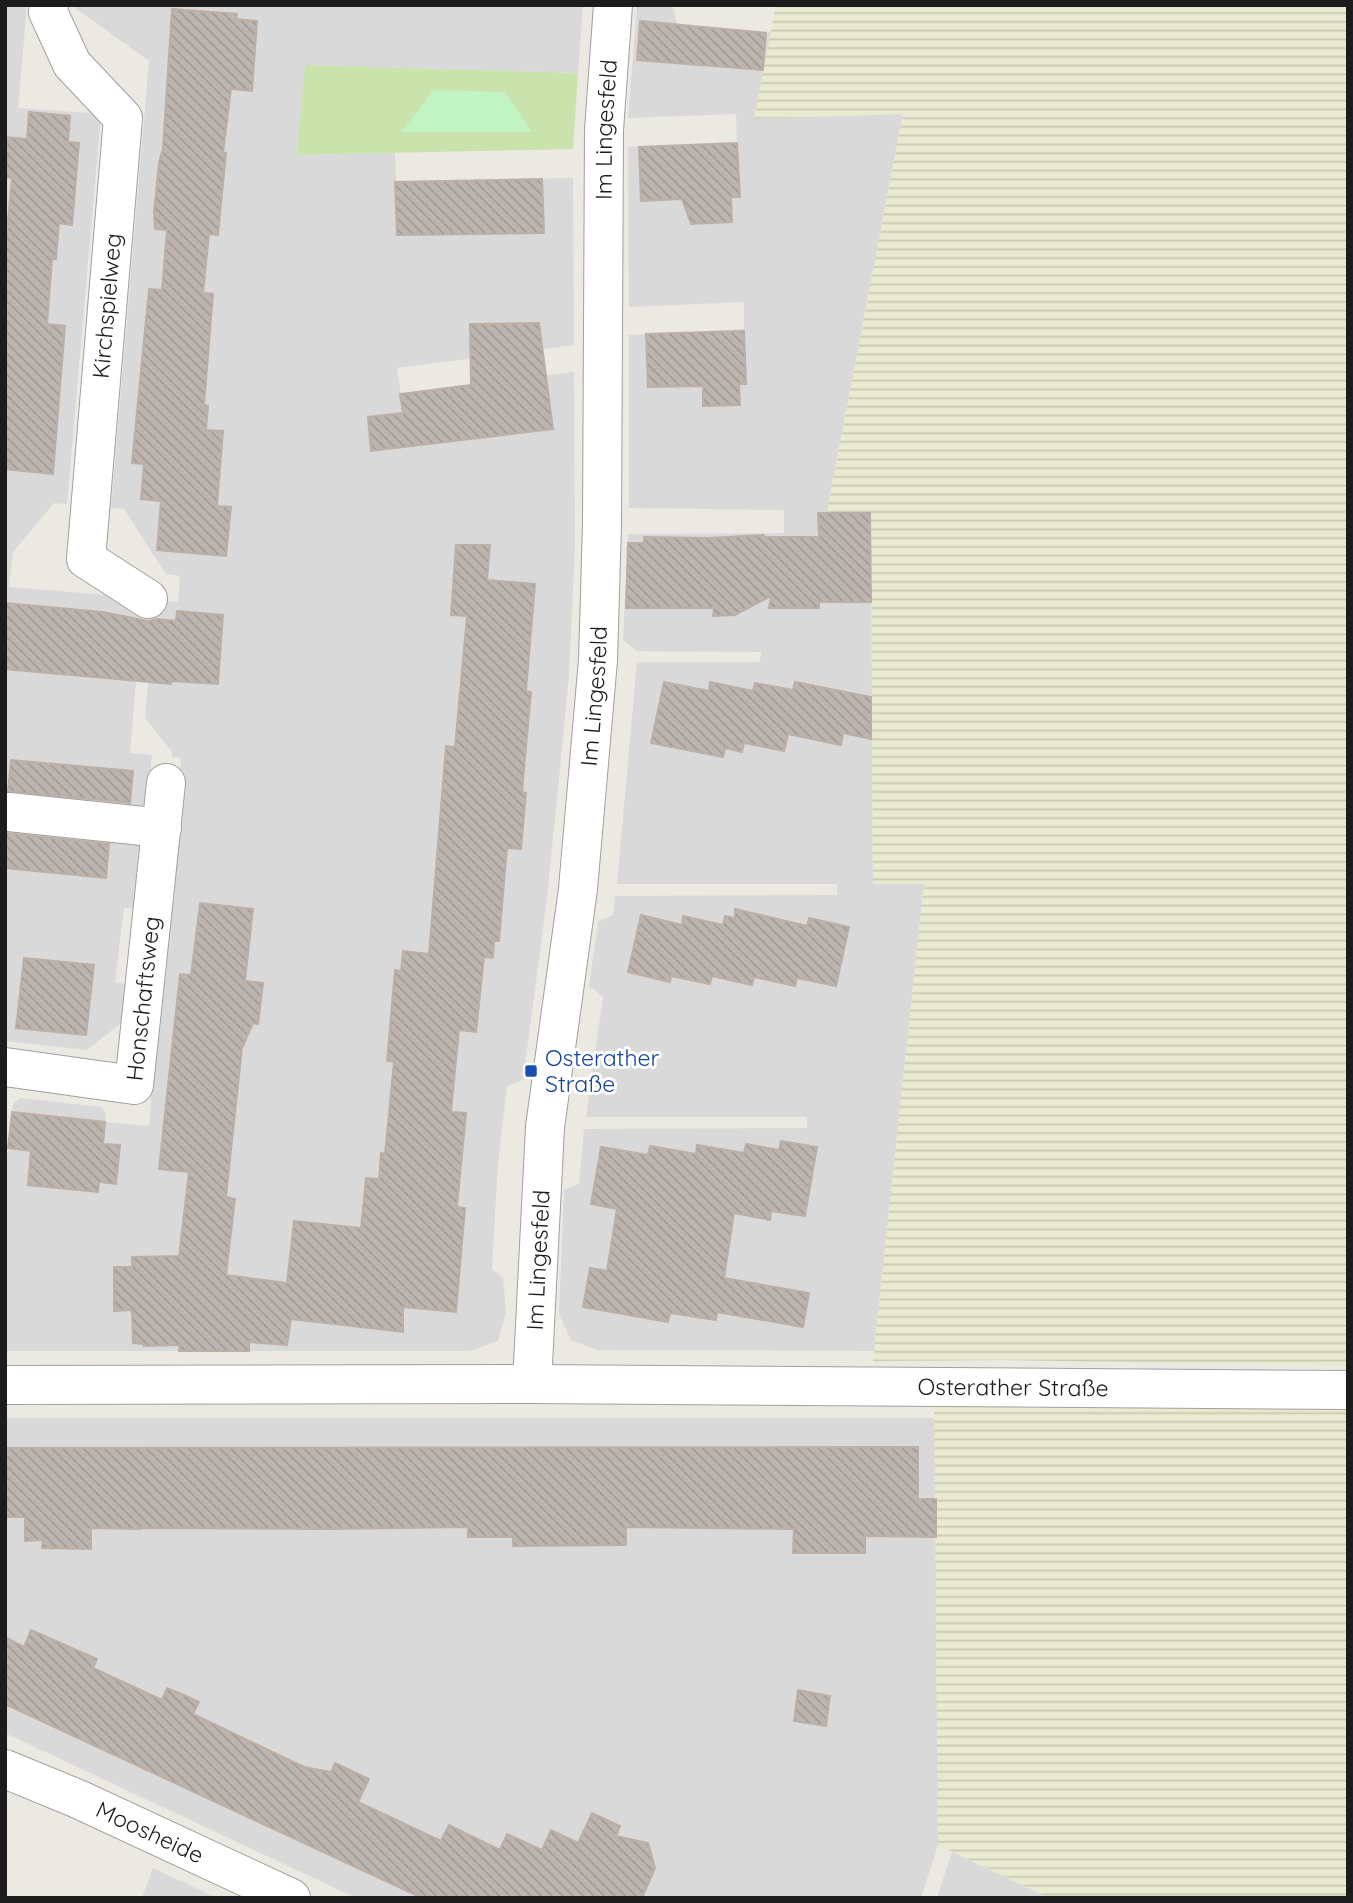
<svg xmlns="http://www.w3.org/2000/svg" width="1353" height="1903" viewBox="0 0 1353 1903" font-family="Quicksand,sans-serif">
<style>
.residential{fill:#dad9d9}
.farmland{fill:url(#farmland-rules)}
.grass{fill:#cae2ac}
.park{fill:#c2f3c3}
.building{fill:url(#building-back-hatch);stroke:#bcafa6;stroke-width:2}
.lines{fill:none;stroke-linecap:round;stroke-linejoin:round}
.minor-casing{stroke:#a0a0a0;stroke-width:40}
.minor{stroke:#fff;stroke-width:38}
.transit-dot{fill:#1a4fb4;stroke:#fff;stroke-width:2.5}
.labels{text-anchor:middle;stroke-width:6;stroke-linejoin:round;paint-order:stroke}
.street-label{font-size:23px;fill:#1c1c1c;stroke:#fff}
.transit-label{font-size:23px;fill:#164399;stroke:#fff;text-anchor:start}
</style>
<defs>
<pattern id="farmland-rules" width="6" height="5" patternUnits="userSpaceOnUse" patternTransform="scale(1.75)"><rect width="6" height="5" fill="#e9eacf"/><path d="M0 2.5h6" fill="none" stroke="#c7c8b1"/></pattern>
<pattern id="building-back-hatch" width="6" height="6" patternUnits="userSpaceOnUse" patternTransform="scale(1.75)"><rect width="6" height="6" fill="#bcb4af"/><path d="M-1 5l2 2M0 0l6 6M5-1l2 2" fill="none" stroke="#a19a96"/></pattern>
</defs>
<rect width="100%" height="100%" fill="#ece8e2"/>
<!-- residential -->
<g class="residential">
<path d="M5,5H27L18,108L101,114L67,504L54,503L13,552L9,587L143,598L130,753L152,755L138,909L124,908L115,982L130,985L126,1019L87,1050L5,1041Z"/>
<path d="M71,5H583L578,73L305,65L298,155L395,153L396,181L573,178L574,345L397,368L401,394L574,372L575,545L569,674L558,789L546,906L523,1080L507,1086L498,1163L492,1269L503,1278L506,1312L498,1341L470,1351H5V1177L13,1104L20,1098L101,1107L106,1114V1122L149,1126L181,758L172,757V752L145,718L155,600L178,602L180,576L166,574L124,509L111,508L149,61Z"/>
<path d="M637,5H671L674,11L677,24L771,32L755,119L903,113L827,511L871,512L873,883L924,884L874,1351L597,1350L571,1340L559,1314L564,1190L579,1184L584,1129L807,1128V1117H586L603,997L589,986L598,922L613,915L615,896L837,895V884H617L637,662H759L762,652L637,651L623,640L628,534L784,533V510L629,508V335L744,329V302L629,307L628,147L737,142L736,114L628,118Z"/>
<path d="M5,1418H936L938,1845L921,1898H356L5,1733Z"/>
<path d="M952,1852L1050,1898H937Z"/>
<path d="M153,1868L217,1898H142Z"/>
</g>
<!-- farmland -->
<g class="farmland">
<path d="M776,5H1348V1366L1007,1360L873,1361L924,884H873L871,513L827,512L903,114L754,119Z"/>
<path d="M934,1401L1348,1408V1898H1050L938,1845Z"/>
</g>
<!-- grass -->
<path class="grass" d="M305,65L578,73L573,149L297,155Z"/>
<!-- park -->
<path class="park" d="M434,90L505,92L532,132H401Z"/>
<!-- building -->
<g class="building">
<path d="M172,9L237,14L236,19L257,21L252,91L231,89L223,153H226L218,235L209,234L203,293L213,294L204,405L208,406L206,430L223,431L217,506L231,507L226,556L157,550L161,501L141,499L144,464L132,463L149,289L162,290L167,230L155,229L154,213L159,163L163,148Z"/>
<path d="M640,21L766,33L763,70L637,60Z"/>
<path d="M29,112L70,116L68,142L79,143L72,225L59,223L56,259H52L47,324L65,326L53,474L5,469V252L12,178L5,177V137L27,139Z"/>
<path d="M737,143L740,197H731L732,222L691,224L682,199L641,201L639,147Z"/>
<path d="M542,179L544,233L397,235L395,182Z"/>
<path d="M539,323L553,429L371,451L368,417L403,413L400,394L471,385L470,324Z"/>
<path d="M744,331L746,384H739L740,405L703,406V386L648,387L646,334Z"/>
<path d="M818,513H870L871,602H819V608H769L771,596L735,615L713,616L714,608H626L628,543H644V537L709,538L763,535L765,537H819Z"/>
<path d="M456,545H490L487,580L535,584L526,691L531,692L522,792L526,793L521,849L507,848L499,941H494L493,958L484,957L476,1032L459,1030L451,1112L466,1113L457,1207L465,1208L456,1312L403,1307V1332L291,1319L287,1345L249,1342V1351H179L180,1345L144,1346L145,1344L133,1343L132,1310L114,1311V1267H132V1257L179,1256L189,1172L159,1169L180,974L191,975L200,903L253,909L245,981L263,983L258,1024L253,1023L242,1048L226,1197L235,1199L226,1275L287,1283L294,1221L361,1228L366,1178L379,1179L381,1153L385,1154L394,1062L387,1061L395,970L401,971L403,951L429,954L446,746L455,747L467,616L451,615Z"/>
<path d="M5,603L103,612L148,621L157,619L176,621L177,611L223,615L218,684L171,681V684L5,669Z"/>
<path d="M664,682L709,691L710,682L753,691L755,683L793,690L795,682L871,697V739L843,733L841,745L788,734L784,751L744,743L742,752L725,748L723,757L651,743Z"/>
<path d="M11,760L133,771L130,803L8,791Z"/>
<path d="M5,833L109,844L106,878L5,868Z"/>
<path d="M735,909L807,926L809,918L849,927L836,986L797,978L795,986L754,977L752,985L712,976L710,984L671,976L670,982L628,972L641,915L682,925L683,916L723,925L725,916L735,918Z"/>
<path d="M24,958L94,965L86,1035L16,1028Z"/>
<path d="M12,1112L105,1122L103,1144L120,1145L116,1184L99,1182L98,1192L28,1185L31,1151L8,1148Z"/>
<path d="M781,1141L817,1147L805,1216L771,1211L770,1220L734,1213L724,1278L809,1293L803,1327L717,1312L716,1320L670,1313L668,1322L583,1307L590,1268L607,1271L617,1209L591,1204L601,1147L648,1155L650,1146L696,1154L697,1145L744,1153L746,1144L779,1150Z"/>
<path d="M918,1447V1499H936V1537L865,1536V1553H793L794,1529L626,1527V1545L513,1546V1537H468V1527L329,1529L140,1528V1529L91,1528V1549L42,1548L43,1540L25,1541V1517H5V1448Z"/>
<path d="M31,1630L97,1659L93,1668L162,1700L167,1688L184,1695L199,1702L193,1714L304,1767L331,1772L335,1763L369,1779L358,1802L441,1841L449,1825L500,1850L507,1834L542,1850L551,1830L578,1843L592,1813L620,1826L616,1836L648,1843L655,1868L642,1898H422L5,1704V1637L24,1647Z"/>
<path d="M798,1690L830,1696L826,1726L794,1721Z"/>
</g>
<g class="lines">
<defs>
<g id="minor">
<path d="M49,5L48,12L72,64L123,118L86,559L148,599"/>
<path d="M9,812L162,828"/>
<path id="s1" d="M5,1067L134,1085L166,783"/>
<path id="s2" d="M532,1384L545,1127L578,889L598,660L602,525L604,130L613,5"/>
<path id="s3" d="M5,1385L532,1384L1348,1390"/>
<path id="s4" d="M5,1769L78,1799L291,1898"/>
</g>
</defs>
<!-- minor casing -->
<use href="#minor" class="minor-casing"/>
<!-- minor -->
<use href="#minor" class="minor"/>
</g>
<!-- markers -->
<rect class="transit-dot" x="524" y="1064" width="14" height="14" rx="3.5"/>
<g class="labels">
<!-- street labels -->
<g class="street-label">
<text dy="8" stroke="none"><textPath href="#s2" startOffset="1258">Im Lingesfeld</textPath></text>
<text transform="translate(107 306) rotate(-85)" y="8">Kirchspielweg</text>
<text dy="8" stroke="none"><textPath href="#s2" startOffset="691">Im Lingesfeld</textPath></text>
<text dy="8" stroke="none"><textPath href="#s1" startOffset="217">Honschaftsweg</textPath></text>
<text dy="8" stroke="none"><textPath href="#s2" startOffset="124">Im Lingesfeld</textPath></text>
<text dy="8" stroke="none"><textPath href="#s3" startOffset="1008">Osterather Straße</textPath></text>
<text dy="8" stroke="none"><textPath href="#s4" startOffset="158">Moosheide</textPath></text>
</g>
<!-- transit labels -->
<g class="transit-label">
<text x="545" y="1066">Osterather<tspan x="545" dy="26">Straße</tspan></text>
</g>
</g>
<!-- border -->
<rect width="1353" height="1903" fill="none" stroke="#1c1c1c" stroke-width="14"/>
</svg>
